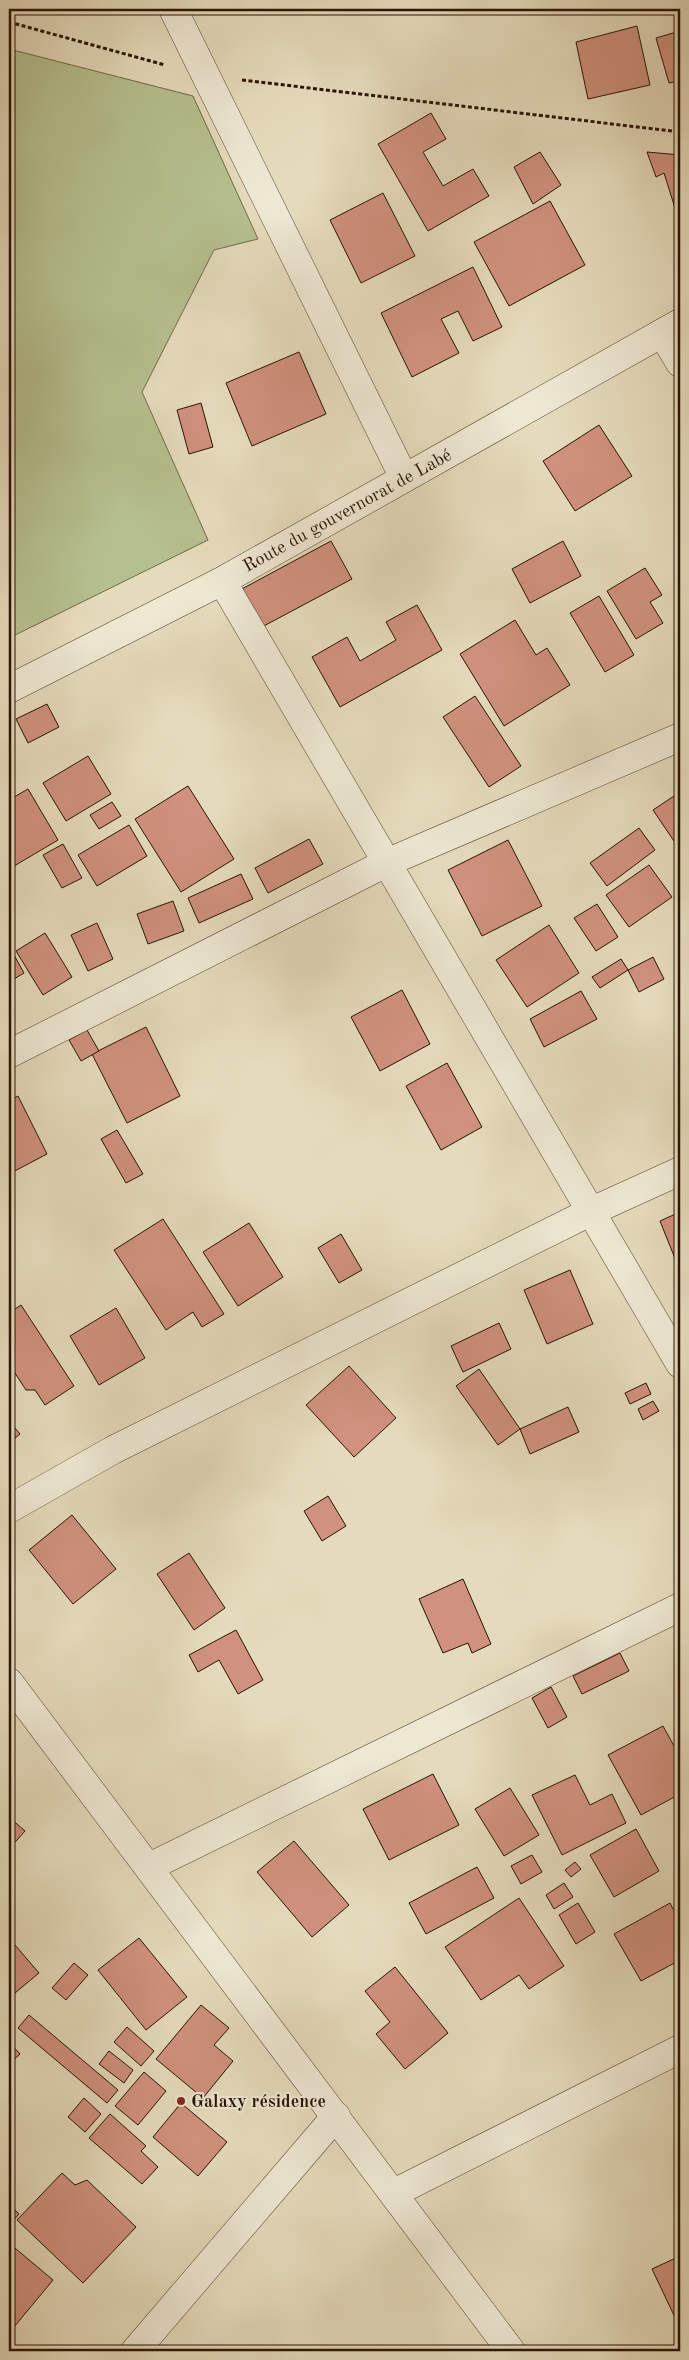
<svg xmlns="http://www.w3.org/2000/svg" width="689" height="2360" viewBox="0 0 689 2360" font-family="'Old Standard TT',serif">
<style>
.green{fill:#b6c08f;stroke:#706a49}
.building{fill:#d0917e;stroke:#291303}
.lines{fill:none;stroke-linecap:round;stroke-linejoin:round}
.minor-casing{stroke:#584531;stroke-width:29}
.path{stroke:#291303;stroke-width:3;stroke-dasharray:4 2.5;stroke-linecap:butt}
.minor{stroke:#eee8d3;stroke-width:28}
.poi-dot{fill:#8f2418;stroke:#eee8d3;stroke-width:2}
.labels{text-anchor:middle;stroke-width:4;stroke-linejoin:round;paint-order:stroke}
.street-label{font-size:18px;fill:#291303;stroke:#eee8d3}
.poi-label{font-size:18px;font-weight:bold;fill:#291303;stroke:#eee8d3;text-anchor:start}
</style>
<rect width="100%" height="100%" fill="#e5dbbc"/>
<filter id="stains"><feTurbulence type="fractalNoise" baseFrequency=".004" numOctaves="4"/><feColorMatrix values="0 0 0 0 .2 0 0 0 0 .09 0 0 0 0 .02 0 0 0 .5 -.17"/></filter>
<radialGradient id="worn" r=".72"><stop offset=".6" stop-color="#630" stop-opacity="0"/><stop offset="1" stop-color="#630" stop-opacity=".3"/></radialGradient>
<!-- green -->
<path class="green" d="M9,49L193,96L258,239L214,250L142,392L208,540L9,638Z"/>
<!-- building -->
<g class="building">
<path d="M637,26L650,85L588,99L576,42Z"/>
<path d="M680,31V81L669,83L656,38Z"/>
<path d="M431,113L446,139L423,152L443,186L473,169L489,196L428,231L378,144Z"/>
<path d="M540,152L561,185L533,204L514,167Z"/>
<path d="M647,152L680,155V224L664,173L656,177Z"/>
<path d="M383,193L415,256L361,283L330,220Z"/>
<path d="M550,201L585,265L509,306L474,242Z"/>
<path d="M473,267L502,327L473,341L458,311L441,319L459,353L412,377L381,313Z"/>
<path d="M299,352L326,414L252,446L226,383Z"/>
<path d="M201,403L213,447L189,454L177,410Z"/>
<path d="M599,425L632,476L575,511L543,461Z"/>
<path d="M331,541L352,579L260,628L240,590Z"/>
<path d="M563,541L581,576L530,603L512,569Z"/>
<path d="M645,568L662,595L650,602L663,623L636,639L607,591Z"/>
<path d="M599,596L634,655L605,672L570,613Z"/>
<path d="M417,605L442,650L340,707L312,657L347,637L360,661L396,640L386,622Z"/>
<path d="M515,620L536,655L547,648L570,685L504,726L460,654Z"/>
<path d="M475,696L521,766L489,787L443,717Z"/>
<path d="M47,704L59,727L28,743L16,719Z"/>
<path d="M88,756L111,794L66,821L43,783Z"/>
<path d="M188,786L234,859L181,892L135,819Z"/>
<path d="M28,789L58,840L9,869V800Z"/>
<path d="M680,792V850L653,810Z"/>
<path d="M112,802L121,816L99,829L90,815Z"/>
<path d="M129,825L147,856L97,886L78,855Z"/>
<path d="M639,828L655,850L607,886L590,863Z"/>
<path d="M309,839L323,864L268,893L255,868Z"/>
<path d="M508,840L542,906L482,936L448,870Z"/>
<path d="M63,844L82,878L62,888L43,855Z"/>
<path d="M649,865L672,897L629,927L606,895Z"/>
<path d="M241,874L253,899L199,923L188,898Z"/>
<path d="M173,901L184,931L148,944L137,914Z"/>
<path d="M597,904L618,937L596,951L574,918Z"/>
<path d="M97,923L113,959L88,971L71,935Z"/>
<path d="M549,925L579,973L527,1007L496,960Z"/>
<path d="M45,933L72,977L43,995L16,951Z"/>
<path d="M9,946L24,973L9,982Z"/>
<path d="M653,957L664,979L639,992L628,970Z"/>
<path d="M621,959L628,970L600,988L592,977Z"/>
<path d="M402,990L430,1044L380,1071L351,1017Z"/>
<path d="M581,991L597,1019L544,1047L530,1019Z"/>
<path d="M146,1027L180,1096L127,1123L92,1054Z"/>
<path d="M87,1030L99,1051L81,1061L69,1040Z"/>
<path d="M447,1063L482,1127L441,1150L406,1086Z"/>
<path d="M18,1096L47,1154L9,1174V1101Z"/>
<path d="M117,1130L143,1174L126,1183L101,1139Z"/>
<path d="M680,1212V1271L660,1221Z"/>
<path d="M163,1219L224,1314L202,1327L193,1312L166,1330L114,1250Z"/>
<path d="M249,1223L283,1277L238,1306L203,1252Z"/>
<path d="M341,1234L362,1270L339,1283L318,1248Z"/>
<path d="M570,1270L593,1324L547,1344L524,1290Z"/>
<path d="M21,1305L74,1386L45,1405L35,1390H26L9,1364V1337L14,1333L9,1325V1313Z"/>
<path d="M116,1308L145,1358L99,1385L70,1336Z"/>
<path d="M499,1323L511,1349L463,1372L451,1346Z"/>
<path d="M349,1366L396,1418L354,1457L306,1405Z"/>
<path d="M479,1369L520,1429L498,1445L456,1386Z"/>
<path d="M646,1383L651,1394L630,1404L625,1393Z"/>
<path d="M653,1401L659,1411L643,1420L638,1409Z"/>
<path d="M568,1407L579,1432L530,1454L520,1429Z"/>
<path d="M9,1421L20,1434L9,1443Z"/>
<path d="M328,1496L346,1526L322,1541L304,1511Z"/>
<path d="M72,1515L116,1569L73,1604L29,1550Z"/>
<path d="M189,1553L225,1608L194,1630L157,1574Z"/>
<path d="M463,1579L491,1644L472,1653L468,1643L443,1653L419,1599Z"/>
<path d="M236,1630L263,1680L238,1694L219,1660L198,1672L189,1655Z"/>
<path d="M620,1653L629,1671L582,1694L573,1676Z"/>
<path d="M551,1687L567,1717L548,1728L532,1698Z"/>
<path d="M663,1726L680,1757V1794L641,1815L608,1755Z"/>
<path d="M433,1774L459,1825L389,1860L363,1809Z"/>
<path d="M575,1775L590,1805L612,1794L626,1823L562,1855L532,1795Z"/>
<path d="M510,1788L539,1835L504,1856L475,1809Z"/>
<path d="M9,1817L25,1831L9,1849Z"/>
<path d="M636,1829L659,1871L614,1897L590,1855Z"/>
<path d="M294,1841L349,1905L312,1937L257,1872Z"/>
<path d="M532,1855L542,1872L521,1884L511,1866Z"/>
<path d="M575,1862L581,1869L571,1877L565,1870Z"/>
<path d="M477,1867L494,1898L426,1934L409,1903Z"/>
<path d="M564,1883L573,1897L554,1909L546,1895Z"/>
<path d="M519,1898L564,1966L529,1989L519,1975L481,2000L445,1947Z"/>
<path d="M578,1903L595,1932L576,1944L559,1915Z"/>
<path d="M670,1903L680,1922V1960L641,1981L614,1934Z"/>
<path d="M9,1938L39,1973L9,1998Z"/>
<path d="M139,1938L187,1997L146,2030L98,1970Z"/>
<path d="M74,1963L88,1975L66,2000L52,1988Z"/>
<path d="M395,1967L448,2033L405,2069L376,2034L390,2022L365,1991Z"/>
<path d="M201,2005L229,2028L214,2045L233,2061L203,2098L156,2059Z"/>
<path d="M29,2015L118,2090L107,2103L18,2028Z"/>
<path d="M127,2027L154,2051L141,2066L114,2042Z"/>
<path d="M9,2042L20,2054L9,2064Z"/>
<path d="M109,2051L133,2070L124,2083L99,2064Z"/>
<path d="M144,2072L166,2091L138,2125L115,2106Z"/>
<path d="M84,2098L101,2114L85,2132L68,2117Z"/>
<path d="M181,2103L227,2142L198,2176L153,2137Z"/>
<path d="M110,2114L146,2146L141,2151L158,2167L142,2184L89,2138Z"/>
<path d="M62,2173L75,2185L87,2180L136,2227L83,2283L17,2220Z"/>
<path d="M9,2204L19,2214L9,2225Z"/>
<path d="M9,2243L53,2280L9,2333Z"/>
<path d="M680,2256V2328L652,2269Z"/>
</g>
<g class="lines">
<defs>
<g id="minor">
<path d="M173,9L404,478"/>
<path d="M662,333L680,363"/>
<path d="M222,581L680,1364"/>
<path d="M9,689L222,581L680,323"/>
<path d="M9,1054L386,863L680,737"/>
<path d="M9,1509L113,1450L592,1211L680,1171"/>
<path d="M9,1682L511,2351"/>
<path d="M149,1867L680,1607"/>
<path d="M394,2193L680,2049"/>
<path d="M135,2351L336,2116"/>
</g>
</defs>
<!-- minor casing -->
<use href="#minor" class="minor-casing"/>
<!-- path -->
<g class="path">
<path d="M9,22L165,65"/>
<path d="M242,80L680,132"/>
</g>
<!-- minor -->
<use href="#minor" class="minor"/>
</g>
<!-- markers -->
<circle class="poi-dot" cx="181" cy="2101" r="5"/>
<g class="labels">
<!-- street labels -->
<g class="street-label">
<text transform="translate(347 510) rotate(-29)" y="6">Route du gouvernorat de Labé</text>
</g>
<!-- poi labels -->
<g class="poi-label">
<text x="191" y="2107">Galaxy résidence</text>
</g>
</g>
<!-- margin -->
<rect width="689" height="2360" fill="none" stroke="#e5dbbc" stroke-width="30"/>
<rect x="10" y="10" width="669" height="2340" fill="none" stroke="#291303" stroke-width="2.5"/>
<rect x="15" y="15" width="659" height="2330" fill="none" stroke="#291303"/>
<rect width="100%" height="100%" filter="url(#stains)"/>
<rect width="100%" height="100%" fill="url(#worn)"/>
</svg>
